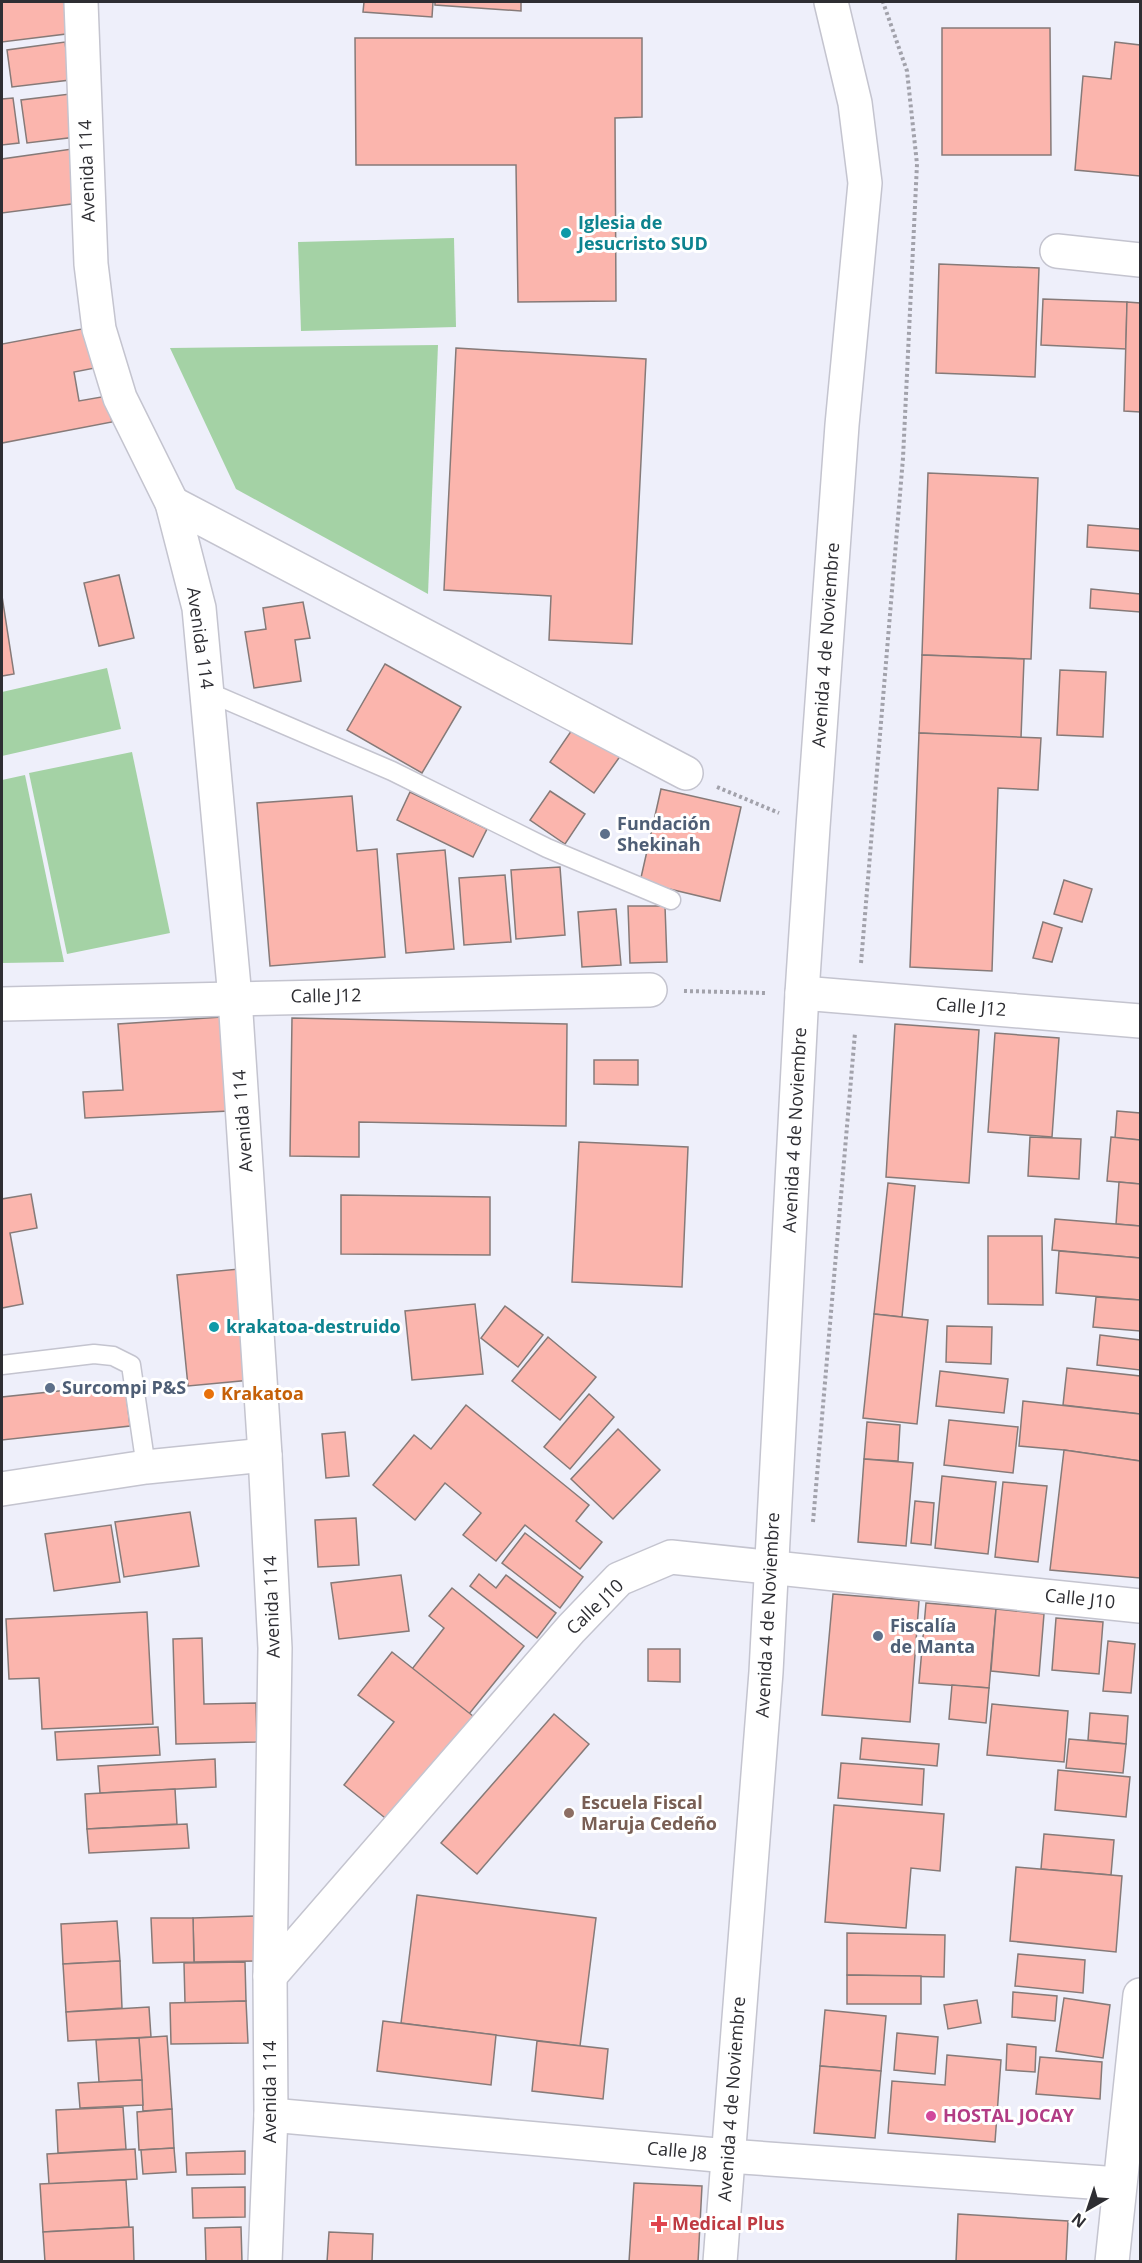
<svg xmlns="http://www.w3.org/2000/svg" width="1142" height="2263" viewBox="0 0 1142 2263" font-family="'Open Sans',sans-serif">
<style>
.green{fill:#a4d2a5}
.building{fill:#fbb5ad;stroke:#867a78;stroke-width:1.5}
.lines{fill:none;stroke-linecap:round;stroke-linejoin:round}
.lane-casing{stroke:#c4c4cf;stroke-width:21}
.street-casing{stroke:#c4c4cf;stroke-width:36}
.secondary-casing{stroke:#c4c4cf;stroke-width:36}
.primary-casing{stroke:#c4c4cf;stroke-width:36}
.path{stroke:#a2a2ab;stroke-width:4;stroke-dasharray:3 3;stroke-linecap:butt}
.lane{stroke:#fff;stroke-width:18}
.street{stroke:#fff;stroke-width:33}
.secondary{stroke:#fff;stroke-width:33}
.primary{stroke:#fff;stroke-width:33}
.culture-dot{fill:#0f9aa8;stroke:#fff;stroke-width:2}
.service-dot{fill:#5c6f8a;stroke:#fff;stroke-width:2}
.food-dot{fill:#e8710a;stroke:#fff;stroke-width:2}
.education-dot{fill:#8d6e63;stroke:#fff;stroke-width:2}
.hotel-dot{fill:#d1479c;stroke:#fff;stroke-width:2}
.health-dot{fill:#e0444e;stroke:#fff;stroke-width:2}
.labels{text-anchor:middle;stroke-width:6;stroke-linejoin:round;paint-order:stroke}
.street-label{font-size:18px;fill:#2e2e33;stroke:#fff}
.culture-label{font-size:18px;font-weight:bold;fill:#0d838f;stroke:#fff;text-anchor:start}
.service-label{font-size:18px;font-weight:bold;fill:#4e5e75;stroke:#fff;text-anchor:start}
.food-label{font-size:18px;font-weight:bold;fill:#c56008;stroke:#fff;text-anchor:start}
.education-label{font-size:18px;font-weight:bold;fill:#785e54;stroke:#fff;text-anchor:start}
.hotel-label{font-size:18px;font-weight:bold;fill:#b23c85;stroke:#fff;text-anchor:start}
.health-label{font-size:18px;font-weight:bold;fill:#be3a42;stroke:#fff;text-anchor:start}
</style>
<rect width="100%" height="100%" fill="#eeeffa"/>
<!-- green -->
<g class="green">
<path d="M454,238L456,327L301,331L298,242Z"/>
<path d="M438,345L428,594L236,489L170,348Z"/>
<path d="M107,668L121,729L2,756V692Z"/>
<path d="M132,752L170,933L67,954L29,773Z"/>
<path d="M25,775L64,962L2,963V780Z"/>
</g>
<!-- building -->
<g class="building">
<path d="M2,2H69L74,33L2,42Z"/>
<path d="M364,2H433L432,17L363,12Z"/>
<path d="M435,2H521V11L435,5Z"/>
<path d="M942,28H1050L1051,155H942Z"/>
<path d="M355,38H642V117L615,118L616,301L518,302L516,165H356Z"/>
<path d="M65,42L70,80L12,87L7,50Z"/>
<path d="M1115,42L1140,45V176L1075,170L1083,76L1111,79Z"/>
<path d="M70,94L76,137L27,143L21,100Z"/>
<path d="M13,98L19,143L2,145V99Z"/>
<path d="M79,148L87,202L2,213V159Z"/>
<path d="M939,264L1039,268L1035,377L936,373Z"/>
<path d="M1043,299L1127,302L1126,349L1041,345Z"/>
<path d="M1127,302L1140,303V412L1124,411Z"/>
<path d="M87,328L95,368L74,372L79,401L107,396L112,422L2,443V344Z"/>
<path d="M456,348L646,359L632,644L549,640L551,596L444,590Z"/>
<path d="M928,473L1038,478L1031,659L922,655Z"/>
<path d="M1088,525L1140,529V551L1087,547Z"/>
<path d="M119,575L134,638L99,646L84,583Z"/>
<path d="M1091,589L1140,594V612L1090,608Z"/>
<path d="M2,596L14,674L2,676Z"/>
<path d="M303,602L310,638L295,640L301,681L254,688L245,632L266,629L263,608Z"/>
<path d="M922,655L1024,659L1021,738L919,733Z"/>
<path d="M385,664L461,707L422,773L347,730Z"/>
<path d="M1060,670L1106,672L1103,737L1057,735Z"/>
<path d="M576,724L621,755L594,793L550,762Z"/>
<path d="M919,733L1041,738L1038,790L998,788L992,971L910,967Z"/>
<path d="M661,789L741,807L720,901L640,882Z"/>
<path d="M550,791L585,814L565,844L530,820Z"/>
<path d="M410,792L487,829L473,857L397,820Z"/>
<path d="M352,796L357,851L377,849L385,957L270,966L257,803Z"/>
<path d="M445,850L454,949L406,953L397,854Z"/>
<path d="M560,867L565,935L516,939L511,870Z"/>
<path d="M505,875L511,942L464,945L459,878Z"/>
<path d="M1064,880L1092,889L1082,922L1054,914Z"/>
<path d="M628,906H665L667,962L630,963Z"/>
<path d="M616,909L621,965L582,967L578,912Z"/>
<path d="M1043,922L1062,928L1052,962L1033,958Z"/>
<path d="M222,1017L229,1111L85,1118L83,1092L123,1090L118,1024Z"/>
<path d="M292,1018L567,1024L566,1126L359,1122V1157L290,1156Z"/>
<path d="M895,1024L979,1030L969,1183L886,1177Z"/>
<path d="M995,1033L1059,1038L1052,1137L988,1132Z"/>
<path d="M594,1060H638V1085L594,1084Z"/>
<path d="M1117,1111L1140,1113V1140L1115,1138Z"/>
<path d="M1030,1137L1081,1139L1079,1179L1028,1176Z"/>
<path d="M1111,1137L1140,1140V1184L1107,1181Z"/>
<path d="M579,1142L688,1147L682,1287L572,1282Z"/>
<path d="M1119,1182L1140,1184V1226L1116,1224Z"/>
<path d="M888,1183L915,1186L902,1317L874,1314Z"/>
<path d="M31,1194L37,1228L10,1233L23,1304L2,1308V1199Z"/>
<path d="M341,1195L490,1197V1255L341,1254Z"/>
<path d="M1055,1219L1140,1226V1258L1052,1250Z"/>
<path d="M988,1236H1042L1043,1305L988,1304Z"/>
<path d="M1059,1251L1140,1258V1300L1056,1293Z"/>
<path d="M239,1269L251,1380L188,1386L177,1275Z"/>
<path d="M1096,1297L1140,1300V1331L1093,1327Z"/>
<path d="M475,1304L483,1374L412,1380L405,1311Z"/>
<path d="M505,1306L543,1335L518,1367L481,1338Z"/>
<path d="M874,1314L928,1320L917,1424L863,1418Z"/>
<path d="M947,1326L992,1327L991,1364L946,1362Z"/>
<path d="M1100,1335L1140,1340V1370L1097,1365Z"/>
<path d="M548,1337L596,1377L560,1420L512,1381Z"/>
<path d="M1067,1368L1140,1376V1414L1063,1405Z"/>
<path d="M940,1371L1008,1379L1004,1413L936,1406Z"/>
<path d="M125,1384L130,1426L2,1440V1397Z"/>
<path d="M589,1394L614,1417L570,1469L544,1447Z"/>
<path d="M1023,1401L1140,1414V1461L1064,1450L1019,1446Z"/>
<path d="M466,1405L589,1505L576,1521L602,1542L580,1569L525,1525L496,1561L463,1535L481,1513L445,1483L415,1520L373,1485L414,1435L431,1449Z"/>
<path d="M949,1420L1018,1427L1013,1473L944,1465Z"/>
<path d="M867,1422L900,1425L898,1461L864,1459Z"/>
<path d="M618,1429L660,1470L613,1519L571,1479Z"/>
<path d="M345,1432L349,1476L326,1478L322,1434Z"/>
<path d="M1064,1450L1140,1461V1578L1050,1570Z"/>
<path d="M864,1459L913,1463L906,1546L858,1542Z"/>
<path d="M942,1476L996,1482L988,1554L935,1548Z"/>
<path d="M1003,1482L1047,1486L1038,1562L995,1557Z"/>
<path d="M915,1501L934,1503L931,1545L911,1543Z"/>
<path d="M190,1512L199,1566L124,1577L115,1522Z"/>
<path d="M356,1518L359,1565L318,1567L315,1520Z"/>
<path d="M111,1525L120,1582L54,1591L45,1534Z"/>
<path d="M525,1533L583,1577L560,1608L502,1563Z"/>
<path d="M479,1574L496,1588L506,1575L556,1613L537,1638L470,1586Z"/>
<path d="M401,1575L409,1631L339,1639L331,1583Z"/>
<path d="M452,1588L524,1646L469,1714L412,1669L444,1628L429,1616Z"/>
<path d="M833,1594L919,1601L910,1722L822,1715Z"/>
<path d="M926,1603L996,1609L989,1688L919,1683Z"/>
<path d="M996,1609L1044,1614L1039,1676L991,1671Z"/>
<path d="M147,1612L153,1724L42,1729L39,1678L9,1679L6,1619Z"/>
<path d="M1056,1618L1103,1622L1099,1674L1052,1670Z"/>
<path d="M202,1638L204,1704L256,1703L257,1742L176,1744L173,1639Z"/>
<path d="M1108,1641L1135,1644L1131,1693L1103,1691Z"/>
<path d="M648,1649H680V1682L648,1681Z"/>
<path d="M392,1652L478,1720L394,1825L344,1785L394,1722L358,1695Z"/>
<path d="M952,1685L989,1688L986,1723L949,1719Z"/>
<path d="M992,1704L1068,1711L1064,1762L987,1755Z"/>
<path d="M1090,1713L1128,1716L1126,1744L1088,1740Z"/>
<path d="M554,1714L589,1744L477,1874L441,1843Z"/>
<path d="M158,1727L160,1755L57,1760L55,1732Z"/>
<path d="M862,1738L939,1744L937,1766L860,1759Z"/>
<path d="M1069,1739L1126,1744L1123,1773L1066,1768Z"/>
<path d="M215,1759L216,1787L100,1793L98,1766Z"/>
<path d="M841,1763L924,1769L922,1805L838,1798Z"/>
<path d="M1058,1770L1130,1777L1126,1817L1055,1810Z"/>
<path d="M175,1789L177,1824L87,1829L85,1794Z"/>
<path d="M834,1805L944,1814L940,1871L911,1868L906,1928L825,1922Z"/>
<path d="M187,1824L189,1848L89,1853L87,1829Z"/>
<path d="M1044,1834L1114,1840L1111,1875L1041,1869Z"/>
<path d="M1016,1867L1122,1876L1116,1952L1010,1941Z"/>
<path d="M417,1895L596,1918L580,2046L401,2023Z"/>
<path d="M258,1916L259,1961L194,1962L193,1918Z"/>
<path d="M151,1918H193L194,1962L153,1963Z"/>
<path d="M117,1921L120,1961L63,1964L61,1924Z"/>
<path d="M847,1933L945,1935L944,1977L847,1975Z"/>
<path d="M1018,1954L1085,1960L1083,1993L1015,1986Z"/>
<path d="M120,1961L122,2008L66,2012L63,1964Z"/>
<path d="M245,1962L246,2001L185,2003L184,1963Z"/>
<path d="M847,1975L921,1976V2004H847Z"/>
<path d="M1013,1992L1057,1996L1055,2021L1012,2017Z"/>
<path d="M1064,1998L1110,2005L1103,2058L1056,2051Z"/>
<path d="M977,2000L981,2023L948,2029L944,2005Z"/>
<path d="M246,2001L248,2043L171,2044L170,2003Z"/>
<path d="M149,2007L151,2037L68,2041L66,2012Z"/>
<path d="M825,2010L886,2016L881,2071L820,2066Z"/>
<path d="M383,2021L496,2035L491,2085L377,2071Z"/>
<path d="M897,2033L938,2037L935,2074L894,2070Z"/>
<path d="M167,2036L172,2109L143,2111L139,2038Z"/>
<path d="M139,2038L142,2080L99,2082L96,2040Z"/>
<path d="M537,2041L608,2049L603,2099L532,2091Z"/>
<path d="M1007,2044L1036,2047L1035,2072L1006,2070Z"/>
<path d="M947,2055L1001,2060L995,2142L888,2133L892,2081L945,2085Z"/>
<path d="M1040,2057L1102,2062L1100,2099L1036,2094Z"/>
<path d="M820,2066L881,2071L875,2138L814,2133Z"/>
<path d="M142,2080L143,2105L80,2108L78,2083Z"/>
<path d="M123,2107L126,2149L58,2153L56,2110Z"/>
<path d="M172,2109L174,2148L139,2150L137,2112Z"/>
<path d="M174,2148L176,2172L143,2174L141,2150Z"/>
<path d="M135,2149L137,2179L49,2184L47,2154Z"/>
<path d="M245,2151V2174L187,2175L186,2153Z"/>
<path d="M126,2180L129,2227L43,2232L40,2184Z"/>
<path d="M634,2183L702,2186L698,2262H629Z"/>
<path d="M245,2187V2217L193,2218L192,2188Z"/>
<path d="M958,2214L1068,2221L1066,2262H956Z"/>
<path d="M133,2227L134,2262H45L43,2232Z"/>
<path d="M241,2227L242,2262H206L205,2228Z"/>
<path d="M329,2232L373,2234L372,2262H327Z"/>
</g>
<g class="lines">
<defs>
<g id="lane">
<path d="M208,692L392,771L547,848L671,900"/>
<path d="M2,1365L94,1354L113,1356L131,1365L146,1467"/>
</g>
<g id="street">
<path d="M81,2L91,264L99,329L120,398L172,503L199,608L235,998L265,1455L275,1648L270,1976L271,2115L265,2262"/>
<path d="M1057,251L1140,260"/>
<path d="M172,503L686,773"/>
<path d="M802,993L1140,1021"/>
<path d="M2,1004L650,990"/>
<path d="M2,1489L146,1467L265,1455"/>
<path d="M270,1976L571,1629L619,1579L671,1557L1140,1606"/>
<path d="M271,2115L728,2156L1119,2184"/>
</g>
<path id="secondary" d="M1112,2262L1140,1995"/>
<path id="primary" d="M720,2262L766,1672L802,993L813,827L842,425L865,183L855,103L831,2"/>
</defs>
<!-- lane casing -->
<use href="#lane" class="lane-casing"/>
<!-- street casing -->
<use href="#street" class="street-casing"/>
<!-- secondary casing -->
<use href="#secondary" class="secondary-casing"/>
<!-- primary casing -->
<use href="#primary" class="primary-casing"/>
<!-- path -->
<g class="path">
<path d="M717,787L779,813"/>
<path d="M861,963L903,458L917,164L907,71L883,2"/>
<path d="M684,991L767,993"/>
<path d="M813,1522L855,1033"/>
</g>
<!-- lane -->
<use href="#lane" class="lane"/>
<!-- street -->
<use href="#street" class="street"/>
<!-- secondary -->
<use href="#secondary" class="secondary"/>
<!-- primary -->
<use href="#primary" class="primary"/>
</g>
<!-- markers -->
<g class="culture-dot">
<circle cx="566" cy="233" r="6"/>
<circle cx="214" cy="1327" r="6"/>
</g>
<g class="service-dot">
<circle cx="605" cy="834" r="6"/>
<circle cx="50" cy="1388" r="6"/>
<circle cx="878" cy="1636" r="6"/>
</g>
<circle class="food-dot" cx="209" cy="1394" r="6"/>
<circle class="education-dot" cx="569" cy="1813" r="6"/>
<circle class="hotel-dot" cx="931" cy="2116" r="6"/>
<path class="health-dot" d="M656 2215h6v6h6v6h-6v6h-6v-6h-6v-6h6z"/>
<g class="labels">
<!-- street labels -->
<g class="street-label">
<text transform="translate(87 171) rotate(-92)" y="6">Avenida 114</text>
<text transform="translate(200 638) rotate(82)" y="6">Avenida 114</text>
<text transform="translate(826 645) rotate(-86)" y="6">Avenida 4 de Noviembre</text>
<text transform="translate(326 996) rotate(-1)" y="6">Calle J12</text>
<text transform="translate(971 1007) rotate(5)" y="6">Calle J12</text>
<text transform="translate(243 1121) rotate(-94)" y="6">Avenida 114</text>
<text transform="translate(795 1130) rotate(-87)" y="6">Avenida 4 de Noviembre</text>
<text transform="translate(1080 1599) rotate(6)" y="6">Calle J10</text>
<text transform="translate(272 1607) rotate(-92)" y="6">Avenida 114</text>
<text transform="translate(595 1607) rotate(-44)" y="6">Calle J10</text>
<text transform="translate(768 1615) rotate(-87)" y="6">Avenida 4 de Noviembre</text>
<text transform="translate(270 2092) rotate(-90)" y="6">Avenida 114</text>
<text transform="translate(732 2099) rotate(-86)" y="6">Avenida 4 de Noviembre</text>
<text transform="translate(677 2151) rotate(5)" y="6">Calle J8</text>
</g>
<!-- culture labels -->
<g class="culture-label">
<text x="578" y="229">Iglesia de<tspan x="578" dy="21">Jesucristo SUD</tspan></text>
<text x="226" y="1333">krakatoa-destruido</text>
</g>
<!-- service labels -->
<g class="service-label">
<text x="617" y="830">Fundación<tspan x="617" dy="21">Shekinah</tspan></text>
<text x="62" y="1394">Surcompi P&amp;S</text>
<text x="890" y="1632">Fiscalía<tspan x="890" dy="21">de Manta</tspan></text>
</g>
<!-- food labels -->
<g class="food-label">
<text x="221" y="1400">Krakatoa</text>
</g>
<!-- education labels -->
<g class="education-label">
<text x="581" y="1809">Escuela Fiscal<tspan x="581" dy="21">Maruja Cedeño</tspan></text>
</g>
<!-- hotel labels -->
<g class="hotel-label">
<text x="943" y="2122">HOSTAL JOCAY</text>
</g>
<!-- health labels -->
<g class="health-label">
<text x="672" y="2230">Medical Plus</text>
</g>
</g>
<!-- border -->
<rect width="1142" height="2263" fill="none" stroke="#2e2e33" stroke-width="6"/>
<!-- north arrow -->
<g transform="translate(1088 2209) rotate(219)" stroke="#ffffff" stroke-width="4.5" paint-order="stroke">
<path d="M0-4.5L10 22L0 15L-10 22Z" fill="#2e2e33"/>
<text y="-9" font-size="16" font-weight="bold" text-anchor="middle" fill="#2e2e33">N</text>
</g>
</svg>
